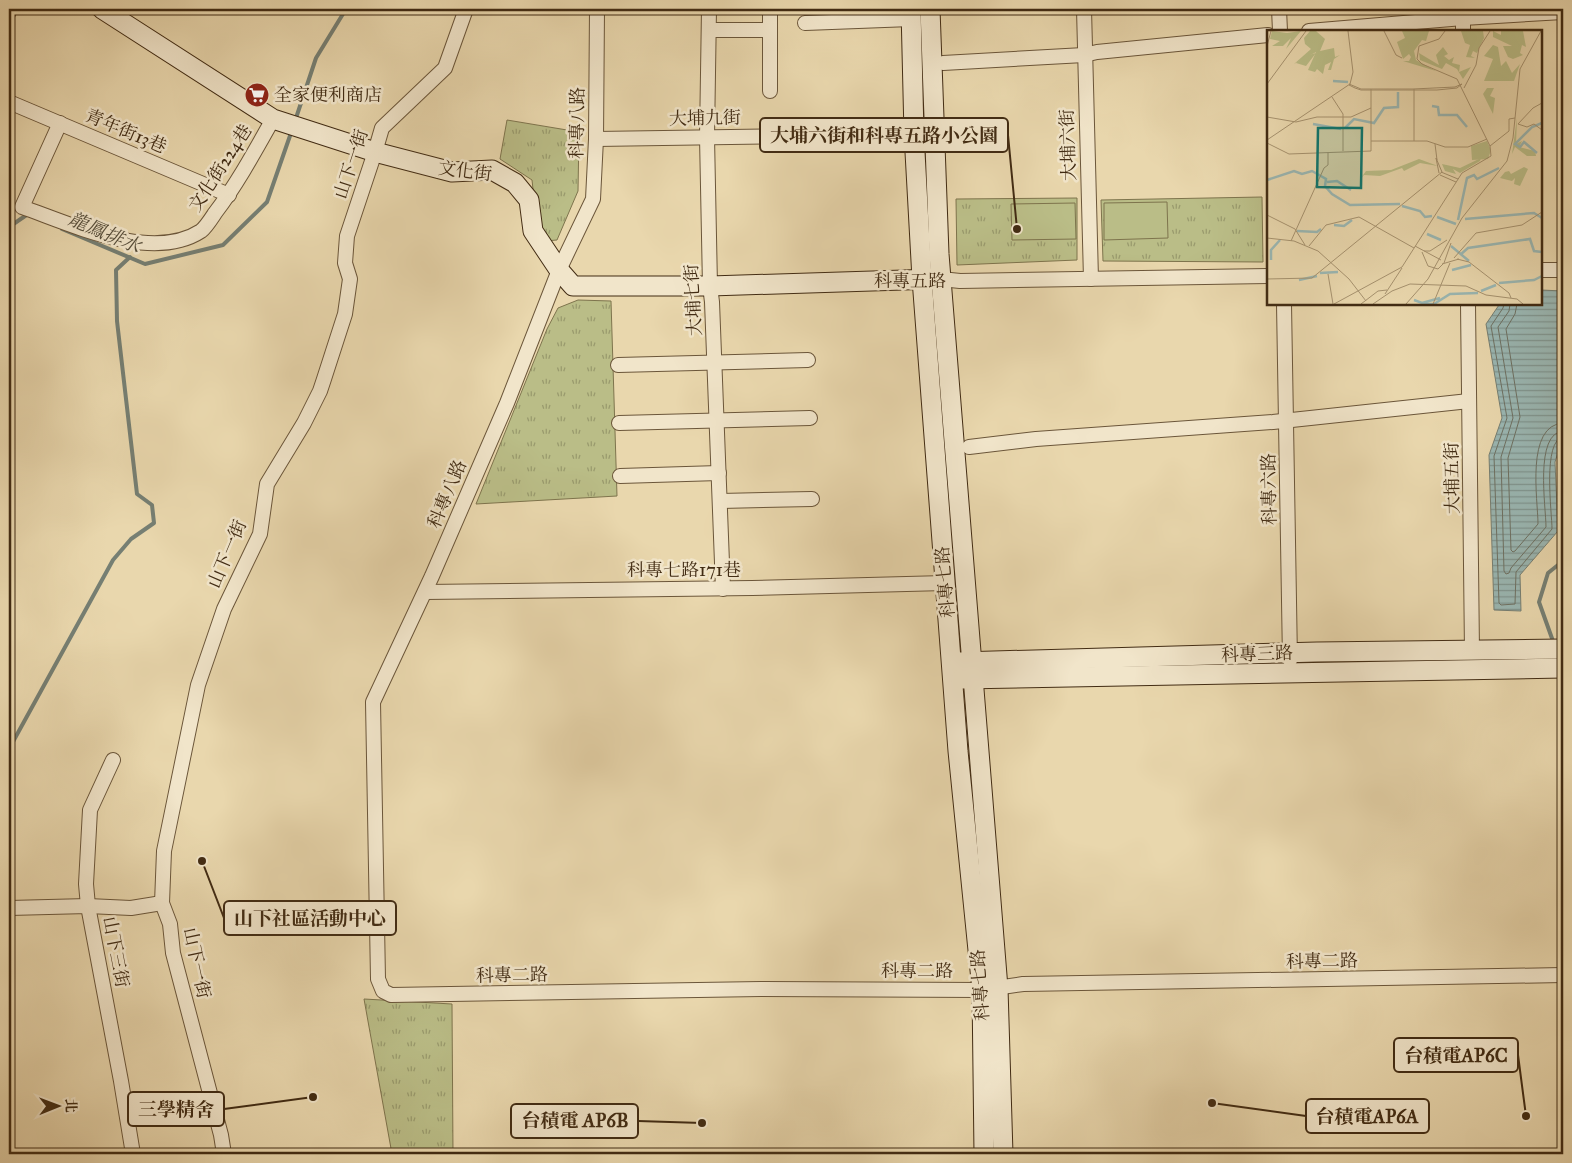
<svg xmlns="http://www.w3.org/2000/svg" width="1572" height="1163" viewBox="0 0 1572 1163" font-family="'IM FELL Great Primer','Noto Serif TC',serif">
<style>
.grass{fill:url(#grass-tufts);stroke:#7e744d}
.garden{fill:#babd87;stroke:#7e744d}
.water{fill:url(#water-rules);stroke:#767f73}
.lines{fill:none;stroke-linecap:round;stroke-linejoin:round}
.shore{stroke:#6e7163;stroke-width:1}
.stream{stroke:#767f73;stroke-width:4}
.street-casing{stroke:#6b563a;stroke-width:16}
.secondary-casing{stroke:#412b13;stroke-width:21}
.street{stroke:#f1e5ca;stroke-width:14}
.secondary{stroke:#f1e5ca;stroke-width:19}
.labels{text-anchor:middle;stroke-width:5;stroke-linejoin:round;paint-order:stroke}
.poi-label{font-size:18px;fill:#412b13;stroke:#f1e5ca;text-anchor:start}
.street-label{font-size:18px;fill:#412b13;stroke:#f1e5ca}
.water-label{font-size:19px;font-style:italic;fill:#574e3b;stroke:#f1e5ca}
.inset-river{fill:none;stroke:#9ab7b3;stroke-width:2.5}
.inset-road{fill:none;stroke:#a6926f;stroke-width:1}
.view{fill:#0f766e;fill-opacity:0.15;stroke:#0f766e;stroke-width:2.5}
.inset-edge{fill:none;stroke:#412b13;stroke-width:2.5}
.leader{fill:none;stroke:#412b13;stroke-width:2}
.callout-dot{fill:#412b13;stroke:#f1e5ca;stroke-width:2}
.callout{fill:#f1e5ca;stroke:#412b13;stroke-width:2}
.callout-label{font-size:19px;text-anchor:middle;font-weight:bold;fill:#412b13}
</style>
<defs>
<pattern id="grass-tufts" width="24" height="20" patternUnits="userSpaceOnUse" patternTransform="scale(1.25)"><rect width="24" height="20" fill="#babd87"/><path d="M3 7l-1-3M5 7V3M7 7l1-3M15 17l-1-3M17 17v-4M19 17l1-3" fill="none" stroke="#999a6d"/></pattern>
<pattern id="water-rules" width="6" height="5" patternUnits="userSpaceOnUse" patternTransform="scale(1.25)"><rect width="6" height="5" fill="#9ab7b3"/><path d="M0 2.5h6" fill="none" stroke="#7f9590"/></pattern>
</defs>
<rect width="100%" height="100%" fill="#e9d7ad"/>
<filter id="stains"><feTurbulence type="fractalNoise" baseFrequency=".004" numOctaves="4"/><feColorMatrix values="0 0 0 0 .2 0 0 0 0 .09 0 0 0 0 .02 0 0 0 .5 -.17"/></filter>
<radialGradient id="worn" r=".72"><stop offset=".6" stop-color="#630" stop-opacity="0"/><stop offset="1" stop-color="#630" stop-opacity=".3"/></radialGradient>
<!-- grass -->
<g class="grass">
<path d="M507,120L579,132L578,191L557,240L545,241L537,225L532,180L500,159Z"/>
<path d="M1262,197L1263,262L1103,261L1101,200Z"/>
<path d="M1077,198V260L957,265L956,199Z"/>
<path d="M578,300L611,301L617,496L476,504L547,329L558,308Z"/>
<path d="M364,999L452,1004L453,1154H392Z"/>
</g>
<!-- garden -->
<g class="garden">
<path d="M1167,202L1168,238L1104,240V203Z"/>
<path d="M1075,203L1076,239L1012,240L1011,204Z"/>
</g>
<!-- water -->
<path class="water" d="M1541,290L1563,291V436L1555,462L1558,531L1520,575L1521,611L1494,610L1489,455L1502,418L1486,324L1499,305L1541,304Z"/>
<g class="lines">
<!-- shore -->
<g class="shore">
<path d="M1504,304L1503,308L1491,326L1507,418L1494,456L1499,603L1501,605L1515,604L1516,572L1552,529C1552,513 1542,440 1563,437"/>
<path d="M1510,304L1509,311L1498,327L1513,418L1501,457L1504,571L1506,574L1509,573L1511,568L1546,527C1546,507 1534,433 1563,431"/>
<path d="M1517,304L1515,314L1506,329L1520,417L1508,458L1511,550L1513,552L1515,551L1538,524C1538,500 1525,425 1563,423"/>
</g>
<!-- stream -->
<g class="stream">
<path d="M295,121L316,58L346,9"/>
<path d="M9,227L28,214L30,215"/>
<path d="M62,229L145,264L223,245L267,202L292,130"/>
<path d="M1554,644L1539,602L1548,573L1563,561"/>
<path d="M9,749L113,560L131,539L154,523L152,505L137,494L117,321L116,270L130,257"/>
</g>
<defs>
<g id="street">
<path d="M597,9L596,139L593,199L559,270L507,403L432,576L373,702L378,979L383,991L391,995L761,989L982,990L1023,984L1563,975"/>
<path d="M709,9L707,137L710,286L712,302L723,589"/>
<path d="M770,9V30"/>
<path d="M1084,9L1091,279"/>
<path d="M1279,9L1280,31"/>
<path d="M1463,9V31"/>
<path d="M9,12L10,9"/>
<path d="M805,23L911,19"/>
<path d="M709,30H770V91"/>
<path d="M1309,31L1463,18L1563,12"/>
<path d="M943,63L1084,55L1097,52L1268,35"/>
<path d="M9,102L229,195"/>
<path d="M60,123L22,207C71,224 152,263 201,231C206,227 211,219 215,213C237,184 255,151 273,119"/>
<path d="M596,139L923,134"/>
<path d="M1541,270H1563"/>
<path d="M941,279L960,281L1268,276"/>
<path d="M1284,304L1290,660"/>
<path d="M1468,304L1472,651"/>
<path d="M618,365L808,360"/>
<path d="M619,423L810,418"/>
<path d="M969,447L1036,439L1273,422L1469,401"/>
<path d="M620,476L719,473"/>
<path d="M720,501L812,499"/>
<path d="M425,592L752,588L945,583"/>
<path d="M113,760L90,810L86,884L88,906L121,1081L133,1154"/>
<path d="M9,908L88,906L131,908L162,903"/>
<path d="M224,1154L221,1135L173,953L170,924L162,903L164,851L198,685L224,609L260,534L267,484L304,423L320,391L324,379L345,314L350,279L345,263L347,236L375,152L382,128L445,68L466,9"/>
</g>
<g id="secondary">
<path d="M102,9L273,119L375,152L452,172L492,170L515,183L529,200L533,231L559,270L573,286H710L935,279"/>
<path d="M911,9L914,134L922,279L958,751L982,990L984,1154"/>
<path d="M930,9L939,254L998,988L1003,1154"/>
<path d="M960,662L1317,652L1563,649"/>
<path d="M961,679L1563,668"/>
</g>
</defs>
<!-- street casing -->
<use href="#street" class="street-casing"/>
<!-- secondary casing -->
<use href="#secondary" class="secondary-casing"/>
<!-- street -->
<use href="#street" class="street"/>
<!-- secondary -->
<use href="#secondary" class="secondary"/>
</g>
<!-- icons -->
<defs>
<symbol id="supermarket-disc" viewBox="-11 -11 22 22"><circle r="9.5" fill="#8f2418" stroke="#f1e5ca"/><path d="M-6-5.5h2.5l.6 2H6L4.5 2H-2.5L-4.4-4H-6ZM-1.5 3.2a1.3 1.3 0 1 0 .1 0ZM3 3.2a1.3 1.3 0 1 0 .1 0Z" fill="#fff"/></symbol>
</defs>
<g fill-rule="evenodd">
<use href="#supermarket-disc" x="243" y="81" width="28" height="28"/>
</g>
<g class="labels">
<!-- poi labels -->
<g class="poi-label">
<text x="274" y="101">全家便利商店</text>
</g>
<!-- street labels -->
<g class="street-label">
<text transform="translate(705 118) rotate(-1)" y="6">大埔九街</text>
<text transform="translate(577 123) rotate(-89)" y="6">科專八路</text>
<text transform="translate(126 131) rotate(23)" y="6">青年街13巷</text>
<text transform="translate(1068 145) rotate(-92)" y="6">大埔六街</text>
<text transform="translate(351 164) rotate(-72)" y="6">山下一街</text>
<text transform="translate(220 168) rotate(-57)" y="6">文化街224巷</text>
<text transform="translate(465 171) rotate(7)" y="6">文化街</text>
<text x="910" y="287">科專五路</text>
<text transform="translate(693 300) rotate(-93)" y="6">大埔七街</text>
<text transform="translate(1452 478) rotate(-91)" y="6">大埔五街</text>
<text transform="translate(1269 489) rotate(-91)" y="6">科專六路</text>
<text transform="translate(447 494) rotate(-67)" y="6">科專八路</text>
<text transform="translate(227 554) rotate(-67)" y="6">山下一街</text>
<text x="684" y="576">科專七路171巷</text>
<text transform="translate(945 582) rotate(-95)" y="6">科專七路</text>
<text transform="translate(1257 654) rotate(-2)" y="6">科專三路</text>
<text transform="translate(116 952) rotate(79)" y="6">山下三街</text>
<text transform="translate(1322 961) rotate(-1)" y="6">科專二路</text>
<text transform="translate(197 963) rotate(78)" y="6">山下一街</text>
<text x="917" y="977">科專二路</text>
<text transform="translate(512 975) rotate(-1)" y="6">科專二路</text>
<text transform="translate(980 985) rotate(-94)" y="6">科專七路</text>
</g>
<!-- water labels -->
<g class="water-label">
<text transform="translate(105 232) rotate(23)" y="7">龍鳳排水</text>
</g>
</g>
<!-- overview -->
<g transform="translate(1267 30)">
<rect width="275" height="275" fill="#e9d7ad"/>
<path d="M220,58H227L223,66L228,68L226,84L216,64ZM220,111L224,120L221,129L205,130L204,116Z" fill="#babd87"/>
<path d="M5,1L20,3L34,1L19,19L24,8L16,16H5L13,11L3,9ZM43,1H49L58,9L53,21L67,18L68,27L73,25L67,29L64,40H61L64,32L58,35L56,44L50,39L48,42L41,40L49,22L27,34L44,19L38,14L37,8ZM135,1H162L159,11L155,10L147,21L149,30L169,41L136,31H142L144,27L142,24L136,29L130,12L138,8ZM194,1H216L217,8L210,23L206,21L204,26L208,28L199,27L203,15L198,13ZM226,1L234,5V1H256L259,17L255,15L253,23L256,25L246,29L241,27L236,16H245L226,7ZM226,15L231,17L234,36L239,31L245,43L253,34L247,51H217L226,29L217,26ZM176,17L181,24L177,26L182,30L187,27L185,33L193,35L192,42L204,37L196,49L190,39L179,33L175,39L153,30L152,23L172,35L169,25ZM250,88L249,114L255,111L252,117L268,121L269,126H260L248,117L245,124ZM214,128L213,131L193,143L186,139L189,144L178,141L175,134L193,138ZM152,129L171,136L153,133L137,141L135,138L113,146L97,145L94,148L99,141L124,140Z" fill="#babd87"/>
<path d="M49,23L39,36L29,33L38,26ZM257,137L261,139L253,156L247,154L248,148L245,151L233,148L238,142L242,141L244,144Z" fill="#babd87"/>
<path class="inset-river" d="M66,51L81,52M165,76L171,77L172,85H190L200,97M46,94L74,99M78,98L87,89L107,93L117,78L131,77V62M270,123L257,112L253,117L248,114L265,97L275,93M0,150L27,141L35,144L45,141L59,149L58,156L65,164L83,175L133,174M60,152L70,151L84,160M135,176L153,181L158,187L165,186M170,187L189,194M198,189L267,183L275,188M191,190L200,148L207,145L210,149L232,138M67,195L77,196L85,190M30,201L50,202L54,199M160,204L174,210M184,216L202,231M193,225L201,218L263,209L267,221L275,222M4,230V220L13,210M185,240L204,235M53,243L71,242M32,250L50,246M232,253L267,250L275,246M214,261L229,255M147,270L155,273L173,268M157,274H167L183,264L211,263"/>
<path class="inset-road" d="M117,1L129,25L135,28M0,16L4,1M0,54L39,1M82,55L88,58L94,60H170L190,58L195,54L188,57L146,59H94L82,54M197,58L209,35L212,18L223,1M65,67L76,84V121M275,73L266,78L251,94L260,97L267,94L275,100M0,87L29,92L50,87H84L104,78M0,110L83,54L86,42L81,1M104,111H160L178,117H201L220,109M147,111V59M0,113L22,124L104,121V59M168,114L170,130M223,116L242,101V89L248,88M169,128L172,143M174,142L191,149M173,145L189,152M0,185L28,199L38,215M0,208L27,211L51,221L82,249L99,271M24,211L57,138L61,135V122M42,216L59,195L92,187L147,218M148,216L174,230M157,221H163L180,210M155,222L161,236L171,239L177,233L184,213M187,228L209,203L255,195L275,182M190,229L202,232L242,263L244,268M175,234L192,229M61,244L66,274M0,249L45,248L175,142L169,128M118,264L135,238M67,274L135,237L195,143L224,126L223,116L190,49L155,34L150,29L152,16L172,9L178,1M94,274L111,261L120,260M106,274L125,261L143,254L199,256L219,265L250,269L256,274M139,274L161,249L195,188L240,131L246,108L253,39L274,1M166,274L183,233"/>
<path class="view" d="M51,98H95L94,158L50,157Z"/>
<rect width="275" height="275" class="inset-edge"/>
</g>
<!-- callouts -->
<path class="leader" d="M1017 229L1008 135M202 861L224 918M1526 1116L1518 1055M313 1097L224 1109M1212 1103L1306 1116M702 1123L638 1121"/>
<g class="callout-dot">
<circle cx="1017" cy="229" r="5"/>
<circle cx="202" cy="861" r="5"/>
<circle cx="1526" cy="1116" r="5"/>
<circle cx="313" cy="1097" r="5"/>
<circle cx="1212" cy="1103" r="5"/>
<circle cx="702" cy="1123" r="5"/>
</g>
<g class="callout">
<rect x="760" y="118" width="248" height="34" rx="5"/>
<rect x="224" y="901" width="172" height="34" rx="5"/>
<rect x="1394" y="1038" width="124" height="34" rx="5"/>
<rect x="128" y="1092" width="96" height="34" rx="5"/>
<rect x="1306" y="1099" width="123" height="34" rx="5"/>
<rect x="511" y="1104" width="127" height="34" rx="5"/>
</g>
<g class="callout-label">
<text x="884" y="142">大埔六街和科專五路小公園</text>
<text x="310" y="925">山下社區活動中心</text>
<text x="1456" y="1062">台積電AP6C</text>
<text x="176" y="1116">三學精舍</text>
<text x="1367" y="1123">台積電AP6A</text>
<text x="575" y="1127">台積電 AP6B</text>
</g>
<!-- margin -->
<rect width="1572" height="1163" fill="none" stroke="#e9d7ad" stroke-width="30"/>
<rect x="10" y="10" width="1552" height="1143" fill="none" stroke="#412b13" stroke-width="2.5"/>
<rect x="15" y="15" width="1542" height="1133" fill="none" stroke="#412b13"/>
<!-- north arrow -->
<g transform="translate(58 1106) rotate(89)" stroke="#f1e5ca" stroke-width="4" paint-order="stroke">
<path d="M0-4L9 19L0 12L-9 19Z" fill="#412b13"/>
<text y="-8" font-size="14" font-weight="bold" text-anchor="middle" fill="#412b13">北</text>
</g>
<rect width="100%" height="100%" filter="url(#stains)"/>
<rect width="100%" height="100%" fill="url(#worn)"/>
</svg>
